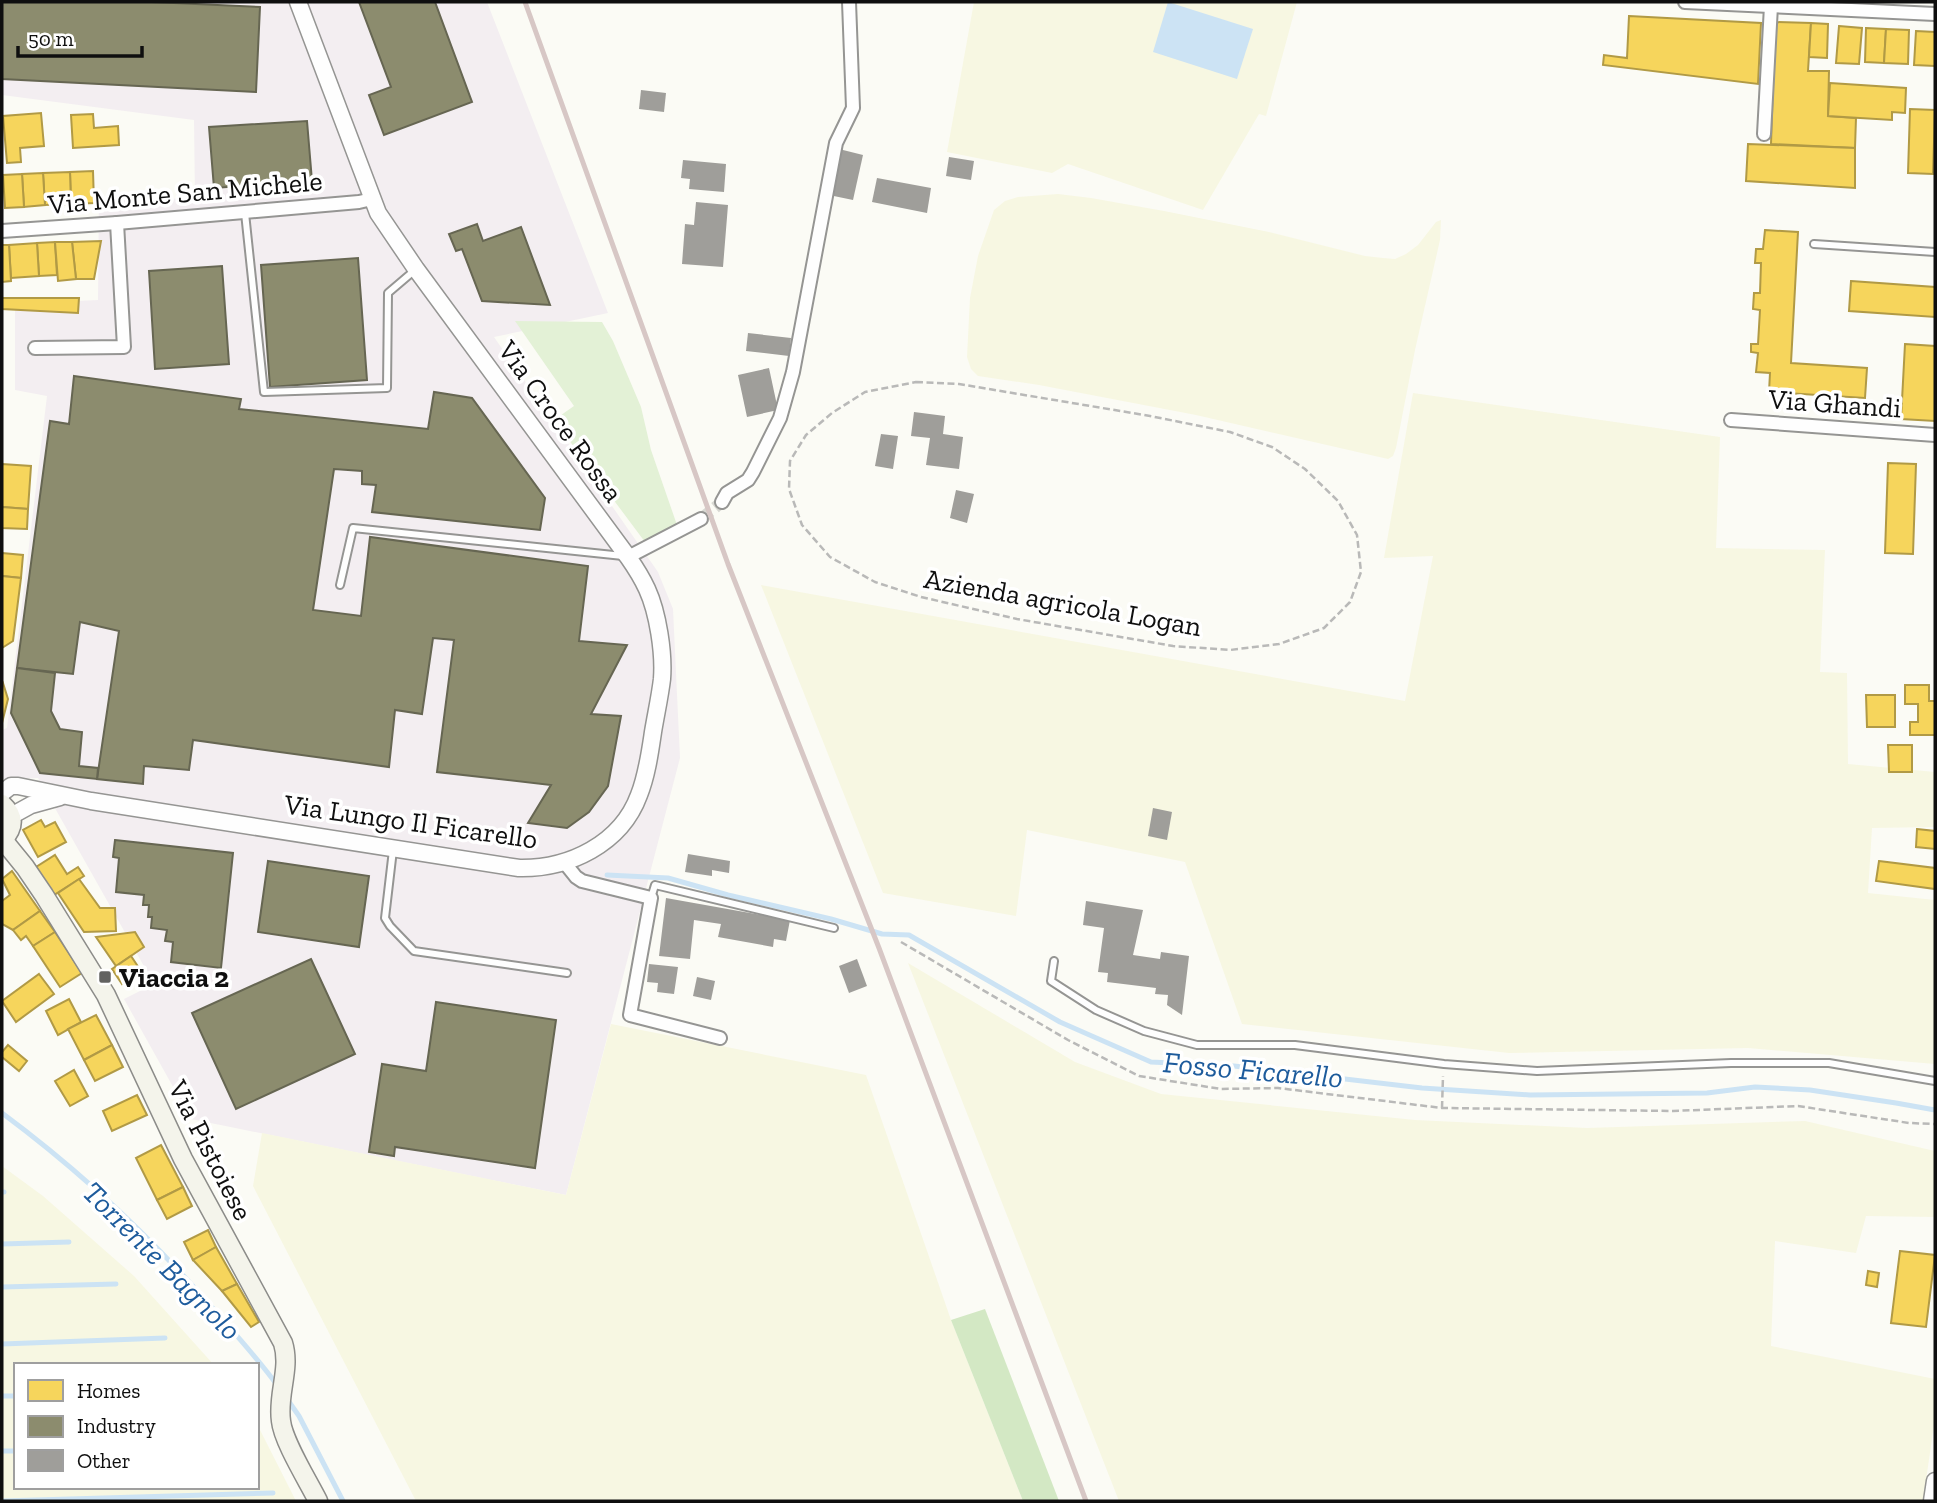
<svg xmlns="http://www.w3.org/2000/svg" width="1937" height="1503" viewBox="0 0 1937 1503" font-family="'Zilla Slab',serif">
<style>
.industrial{fill:#f3eef1}
.farmland{fill:#f7f7e2}
.green{fill:#e3f1d6}
.forest{fill:#d3e8c4}
.water{fill:#cce3f4}
.homes{fill:#f6d55c;stroke:#b19a45;stroke-width:2}
.industry{fill:#8c8c6e;stroke:#666652;stroke-width:2}
.lines{fill:none;stroke-linecap:round;stroke-linejoin:round}
.stream{stroke:#cce3f4;stroke-width:5}
.building{fill:#9f9e9a}
.minor-tunnel{stroke:#d8d8d2;stroke-width:12;stroke-dasharray:12 6;stroke-linecap:butt}
.service-casing{stroke:#959593;stroke-width:10}
.minor-casing{stroke:#959593;stroke-width:16}
.tertiary-casing{stroke:#959593;stroke-width:19}
.secondary-casing{stroke:#8c8c89;stroke-width:21}
.path{stroke:#b9b9b8;stroke-width:2.5;stroke-dasharray:7 3.5;stroke-linecap:butt}
.service{stroke:#fefefe;stroke-width:6}
.minor{stroke:#fefefe;stroke-width:12}
.tertiary{stroke:#fefefe;stroke-width:16}
.secondary{stroke:#f4f4eb;stroke-width:18}
.rail{stroke:#d7c7c5;stroke-width:5}
.poi-dot{fill:#626260;stroke:#fff;stroke-width:2.5}
.labels{text-anchor:middle;stroke-width:7;stroke-linejoin:round;paint-order:stroke}
.street-label{font-size:28px;fill:#0f0f0f;stroke:#fff}
.poi-label{font-size:28px;font-weight:bold;fill:#0f0f0f;stroke:#fff;text-anchor:start}
.water-label{font-size:30px;font-style:italic;fill:#1d5b9c;stroke:#fff}
</style>
<rect width="100%" height="100%" fill="#fbfbf5"/>
<!-- industrial -->
<path class="industrial" d="M2,2H487L608,313L494,337L658,572L673,609L680,758L566,1195L191,1119L124,999L154,984L38,778L2,779V730L7,728L47,396L15,390V304L98,300L99,197L195,199L194,120L2,95Z"/>
<!-- farmland -->
<g class="farmland">
<path d="M974,2H1297L1266,116L1259,114L1203,210L1068,164L1052,173L947,152Z"/>
<path d="M1058,194L1091,198L1164,211L1269,232L1365,256L1383,258L1395,259L1406,254L1418,245L1436,222L1441,220L1440,240L1415,350L1396,448L1393,456L1388,459L1196,415L1039,385L978,376L971,369L967,357L970,298L978,256L994,210L1005,201L1018,197Z"/>
<path d="M1413,393L1720,437L1716,548L1825,550L1820,672L1847,673L1848,764L1935,772V827L1872,828L1868,893L1935,900V1064L1748,1048L1509,1053L1242,1024L1185,862L1027,830L1016,916L883,893L761,585L1405,701L1433,556L1384,558Z"/>
<path d="M908,963L1075,1062L1161,1094L1415,1120L1587,1128L1805,1121L1935,1151V1217L1866,1216L1856,1253L1775,1241L1771,1346L1935,1379V1418L1923,1501H1119Z"/>
<path d="M611,1024L866,1075L951,1320L1023,1501H416L253,1186L262,1133L566,1195Z"/>
<path d="M2,1166L43,1196L134,1276L214,1365H16V1487H257V1424L296,1501H2Z"/>
</g>
<!-- green -->
<path class="green" d="M515,321L602,322L613,341L641,407L651,450L677,525L645,542L554,420L574,406Z"/>
<!-- forest -->
<path class="forest" d="M985,1309L1059,1501H1023L951,1320Z"/>
<!-- water -->
<path class="water" d="M1168,2L1253,29L1237,79L1153,52Z"/>
<!-- homes -->
<g class="homes">
<path d="M1629,16L1761,23L1758,84L1603,65L1604,55L1627,58Z"/>
<path d="M1775,22L1811,23L1808,71H1829L1828,116L1856,118L1855,148L1771,144Z"/>
<path d="M1811,23L1828,24L1827,58L1809,57Z"/>
<path d="M1839,26L1862,28L1859,64L1836,63Z"/>
<path d="M1866,28L1886,29L1884,63L1865,62Z"/>
<path d="M1886,29L1909,30L1908,64L1884,63Z"/>
<path d="M1916,31L1935,32V66L1914,65Z"/>
<path d="M1830,83L1906,88L1905,113L1892,112V120L1828,116Z"/>
<path d="M1910,109L1935,110L1933,174L1908,173Z"/>
<path d="M41,113L44,146L20,148L21,162L7,163L3,116Z"/>
<path d="M93,114L94,128L118,126L119,145L73,148L71,115Z"/>
<path d="M1748,144L1855,148V188L1746,181Z"/>
<path d="M93,171L94,203L71,204L70,172Z"/>
<path d="M70,172L71,204L45,205L43,173Z"/>
<path d="M43,173L45,205L24,207L22,174Z"/>
<path d="M22,174L24,207L5,208L3,175Z"/>
<path d="M1765,230L1798,232L1791,363L1867,368L1865,398L1769,392L1770,373L1756,372L1758,353L1751,352V344H1758L1760,310L1753,309L1754,293H1760L1761,263H1755L1756,249H1763Z"/>
<path d="M101,241L94,279H76L72,242Z"/>
<path d="M55,242L57,275L39,276L37,243Z"/>
<path d="M55,242H72L76,279L58,281Z"/>
<path d="M37,243L39,276L11,278L9,245Z"/>
<path d="M2,245H9L11,281L2,282Z"/>
<path d="M1851,281L1935,287V317L1849,311Z"/>
<path d="M2,298H79L78,313L2,309Z"/>
<path d="M1905,344L1935,346V421L1901,419Z"/>
<path d="M1888,463L1916,464L1913,554L1885,553Z"/>
<path d="M2,464L31,466L28,509L2,507Z"/>
<path d="M2,507L28,509L27,529L2,528Z"/>
<path d="M2,553L23,555L21,578L2,576Z"/>
<path d="M2,576L21,578L13,641L2,648Z"/>
<path d="M3,683L8,699L2,723V684Z"/>
<path d="M1905,685H1929V701H1935V735H1910V722H1918V704H1905Z"/>
<path d="M1866,695H1895V727H1867Z"/>
<path d="M1888,745H1912V772H1889Z"/>
<path d="M41,820L45,827L55,822L66,842L38,857L23,830Z"/>
<path d="M1917,829L1935,831V849L1916,847Z"/>
<path d="M55,855L67,874L78,867L84,876L54,895L36,867Z"/>
<path d="M1879,861L1935,868V889L1876,881Z"/>
<path d="M12,871L40,911L13,930L2,924V901L10,895L2,879Z"/>
<path d="M79,879L100,908H115L116,931L84,932L58,893Z"/>
<path d="M40,911L55,932L33,946L26,936L21,940L13,930Z"/>
<path d="M55,932L82,973L60,987L33,946Z"/>
<path d="M135,932L144,947L116,966L96,937Z"/>
<path d="M131,956L141,971L122,984L112,969Z"/>
<path d="M39,974L54,994L16,1022L2,1001Z"/>
<path d="M69,999L81,1022L58,1035L46,1011Z"/>
<path d="M96,1015L112,1045L84,1060L68,1029Z"/>
<path d="M8,1045L27,1061L19,1071L2,1057V1052Z"/>
<path d="M112,1045L123,1067L95,1081L84,1060Z"/>
<path d="M74,1070L88,1096L70,1106L55,1081Z"/>
<path d="M137,1095L147,1115L112,1131L103,1111Z"/>
<path d="M161,1145L183,1187L157,1200L136,1158Z"/>
<path d="M183,1187L192,1206L167,1219L157,1200Z"/>
<path d="M208,1230L216,1247L193,1260L184,1242Z"/>
<path d="M216,1247L237,1284L222,1291L193,1260Z"/>
<path d="M1900,1251L1935,1255L1926,1327L1891,1323Z"/>
<path d="M1868,1271L1879,1273L1877,1287L1866,1285Z"/>
<path d="M237,1284L259,1322L251,1327L222,1291Z"/>
</g>
<!-- industry -->
<g class="industry">
<path d="M2,2H152L260,7L256,92L2,79Z"/>
<path d="M359,2H435L472,102L384,135L369,95L391,87Z"/>
<path d="M307,121L312,181L214,188L209,127Z"/>
<path d="M477,224L483,241L521,227L550,305L482,301L462,249L456,251L449,234Z"/>
<path d="M358,258L367,380L270,387L261,265Z"/>
<path d="M222,266L229,364L155,369L149,271Z"/>
<path d="M74,376L241,399L239,409L428,429L434,392L472,398L545,498L540,530L372,512L376,485L362,484V471L334,469L313,610L361,616L370,537L588,566L579,641L627,645L591,714L621,716L608,786L589,812L567,828L528,823L551,785L437,772L454,640L433,638L422,714L395,710L389,767L193,740L189,770L144,766L143,784L97,779L119,631L80,622L73,674L17,668L50,421L69,424Z"/>
<path d="M17,668L55,673L51,711L60,729L82,732L79,766L98,768L97,779L40,773L11,713Z"/>
<path d="M115,840L233,853L221,968L171,962L173,942L165,941L167,930L151,928L152,917H148L149,905H143L144,895L116,892L119,858L113,857Z"/>
<path d="M268,861L369,876L359,947L258,932Z"/>
<path d="M311,959L355,1054L236,1109L192,1013Z"/>
<path d="M436,1002L556,1020L535,1168L395,1147L394,1156L369,1152L382,1064L426,1071Z"/>
</g>
<g class="lines">
<!-- stream -->
<g class="stream">
<path d="M607,875L668,878L728,895L831,919L882,934L909,935L1060,1022L1151,1062L1234,1066L1422,1088L1530,1095L1707,1093L1755,1087L1810,1090L1896,1103L1935,1110"/>
<path d="M2,1113C80,1171 152,1238 216,1312C237,1336 258,1359 277,1385"/>
<path d="M2,1192H4"/>
<path d="M2,1244L69,1242"/>
<path d="M2,1287L116,1284"/>
<path d="M2,1344L165,1338"/>
<path d="M2,1396H16"/>
<path d="M287,1399L299,1416L343,1501"/>
<path d="M2,1451H16"/>
<path d="M2,1501L273,1493"/>
</g>
</g>
<!-- building -->
<g class="building">
<path d="M641,90L666,93L664,112L639,109Z"/>
<path d="M839,149L863,155L853,200L829,195Z"/>
<path d="M949,157L974,161L971,180L946,176Z"/>
<path d="M683,160L726,164L724,192L689,189L690,179L681,178Z"/>
<path d="M877,178L931,188L927,213L872,202Z"/>
<path d="M696,202L728,205L723,267L682,264L685,224L694,225Z"/>
<path d="M748,333L791,338L789,356L746,351Z"/>
<path d="M769,368L778,410L747,417L738,375Z"/>
<path d="M914,412L945,416L943,434L963,437L959,469L926,465L930,438L911,436Z"/>
<path d="M881,434L898,436L893,469L875,466Z"/>
<path d="M956,490L974,494L967,523L950,518Z"/>
<path d="M1153,808L1172,812L1167,840L1148,836Z"/>
<path d="M688,854L730,861L729,873L712,870V876L685,872Z"/>
<path d="M666,898L790,920L786,941L774,939L773,947L718,937L721,924L694,920L690,959L659,956Z"/>
<path d="M1086,901L1143,910L1133,955L1160,959L1161,952L1189,956L1182,1015L1167,1005L1168,995L1155,994L1156,988L1107,982L1108,973L1098,972L1104,928L1083,925Z"/>
<path d="M857,959L867,986L849,993L839,966Z"/>
<path d="M649,964L678,967L674,994L657,992L658,983L647,982Z"/>
<path d="M697,977L715,981L711,1000L693,996Z"/>
</g>
<g class="lines">
<!-- minor-tunnel -->
<path class="minor-tunnel" d="M701,519L722,502"/>
<defs>
<g id="service">
<path d="M245,213L264,392L387,388L388,293L415,270"/>
<path d="M1814,244L1935,252"/>
<path d="M340,585L353,528L623,556"/>
<path d="M393,850L385,918L390,926L414,951L567,973"/>
<path d="M651,898L655,885L834,928"/>
<path d="M1054,961L1051,981L1096,1010L1144,1031L1197,1045H1295L1444,1064L1537,1071L1731,1063H1829L1935,1081"/>
</g>
<g id="minor">
<path d="M1685,2L1935,14"/>
<path d="M1764,134L1771,6"/>
<path d="M2,231L117,223L359,202L372,199"/>
<path d="M35,348L124,347L117,223"/>
<path d="M1731,420L1935,435"/>
<path d="M722,502L727,493L748,480L753,472L780,418L793,372L836,143L853,108L849,2"/>
<path d="M628,557L701,519"/>
<path d="M564,862L576,877L582,881L651,898L630,1015L720,1038"/>
</g>
<g id="tertiary">
<path d="M2,793L11,786H18L91,801L519,868C569,869 621,844 639,795C647,775 650,752 653,732C656,714 660,696 662,679C664,653 658,613 647,589C642,578 635,567 628,557L416,269L378,213L298,2"/>
<path d="M11,816L31,805L60,797"/>
<path d="M1932,1501L1935,1481"/>
</g>
<g id="secondary">
<path d="M2,804C16,817 14,828 2,841"/>
<path d="M3,840L25,867L44,895L106,995L183,1159L283,1343C291,1369 277,1394 281,1421C283,1441 308,1481 318,1501"/>
</g>
</defs>
<!-- service casing -->
<use href="#service" class="service-casing"/>
<!-- minor casing -->
<use href="#minor" class="minor-casing"/>
<!-- tertiary casing -->
<use href="#tertiary" class="tertiary-casing"/>
<!-- secondary casing -->
<use href="#secondary" class="secondary-casing"/>
<!-- path -->
<g class="path">
<path d="M916,382L959,384L1150,416L1230,432L1272,447L1305,469L1338,501L1357,535L1361,572L1350,602L1324,628L1279,644L1230,650L1173,646L1017,619L921,597L875,582L830,557L802,525L789,489L790,461L806,435L832,413L865,392Z"/>
<path d="M901,942L1068,1040L1139,1076L1221,1089L1278,1088L1442,1108L1673,1111L1798,1106L1909,1123L1935,1124"/>
<path d="M1442,1108L1443,1076"/>
</g>
<!-- service -->
<use href="#service" class="service"/>
<!-- minor -->
<use href="#minor" class="minor"/>
<!-- tertiary -->
<use href="#tertiary" class="tertiary"/>
<!-- secondary -->
<use href="#secondary" class="secondary"/>
<!-- rail -->
<path class="rail" d="M525,2L728,564L879,948L1086,1501"/>
</g>
<!-- markers -->
<rect class="poi-dot" x="98" y="970" width="14" height="14" rx="3.5"/>
<g class="labels">
<!-- street labels -->
<g class="street-label">
<text transform="translate(185 192) rotate(-5)" y="10">Via Monte San Michele</text>
<text transform="translate(1835 403) rotate(4)" y="10">Via Ghandi</text>
<text transform="translate(561 421) rotate(54)" y="10">Via Croce Rossa</text>
<text transform="translate(1063 602) rotate(10)" y="10">Azienda agricola Logan</text>
<text transform="translate(411 821) rotate(8)" y="10">Via Lungo Il Ficarello</text>
<text transform="translate(211 1150) rotate(63)" y="10">Via Pistoiese</text>
</g>
<!-- poi labels -->
<g class="poi-label">
<text x="119" y="987">Viaccia 2</text>
</g>
<!-- water labels -->
<g class="water-label">
<text transform="translate(1253 1070) rotate(5)" y="10">Fosso Ficarello</text>
<text transform="translate(162 1261) rotate(45)" y="10">Torrente Bagnolo</text>
</g>
</g>
<!-- border -->
<rect width="1937" height="1503" fill="none" stroke="#0f0f0f" stroke-width="7"/>
<!-- legend -->
<rect x="14" y="1363" width="245" height="126" fill="#ffffff" stroke="#9f9f9f" stroke-width="2"/>
<rect x="28" y="1380" width="35" height="21" fill="#f6d55c" stroke="#9f9f9f" stroke-width="2"/>
<text x="77" y="1398" font-size="21" fill="#0f0f0f">Homes</text>
<rect x="28" y="1416" width="35" height="21" fill="#8c8c6e" stroke="#9f9f9f" stroke-width="2"/>
<text x="77" y="1433" font-size="21" fill="#0f0f0f">Industry</text>
<rect x="28" y="1450" width="35" height="21" fill="#9f9e9a" stroke="#9f9f9f" stroke-width="2"/>
<text x="77" y="1468" font-size="21" fill="#0f0f0f">Other</text>
<!-- scale -->
<path d="M18 46v10h124v-10" fill="none" stroke="#0f0f0f" stroke-width="3.5"/>
<text x="28" y="46" font-size="21" fill="#0f0f0f" stroke="#ffffff" stroke-width="5" paint-order="stroke">50 m</text>
</svg>
